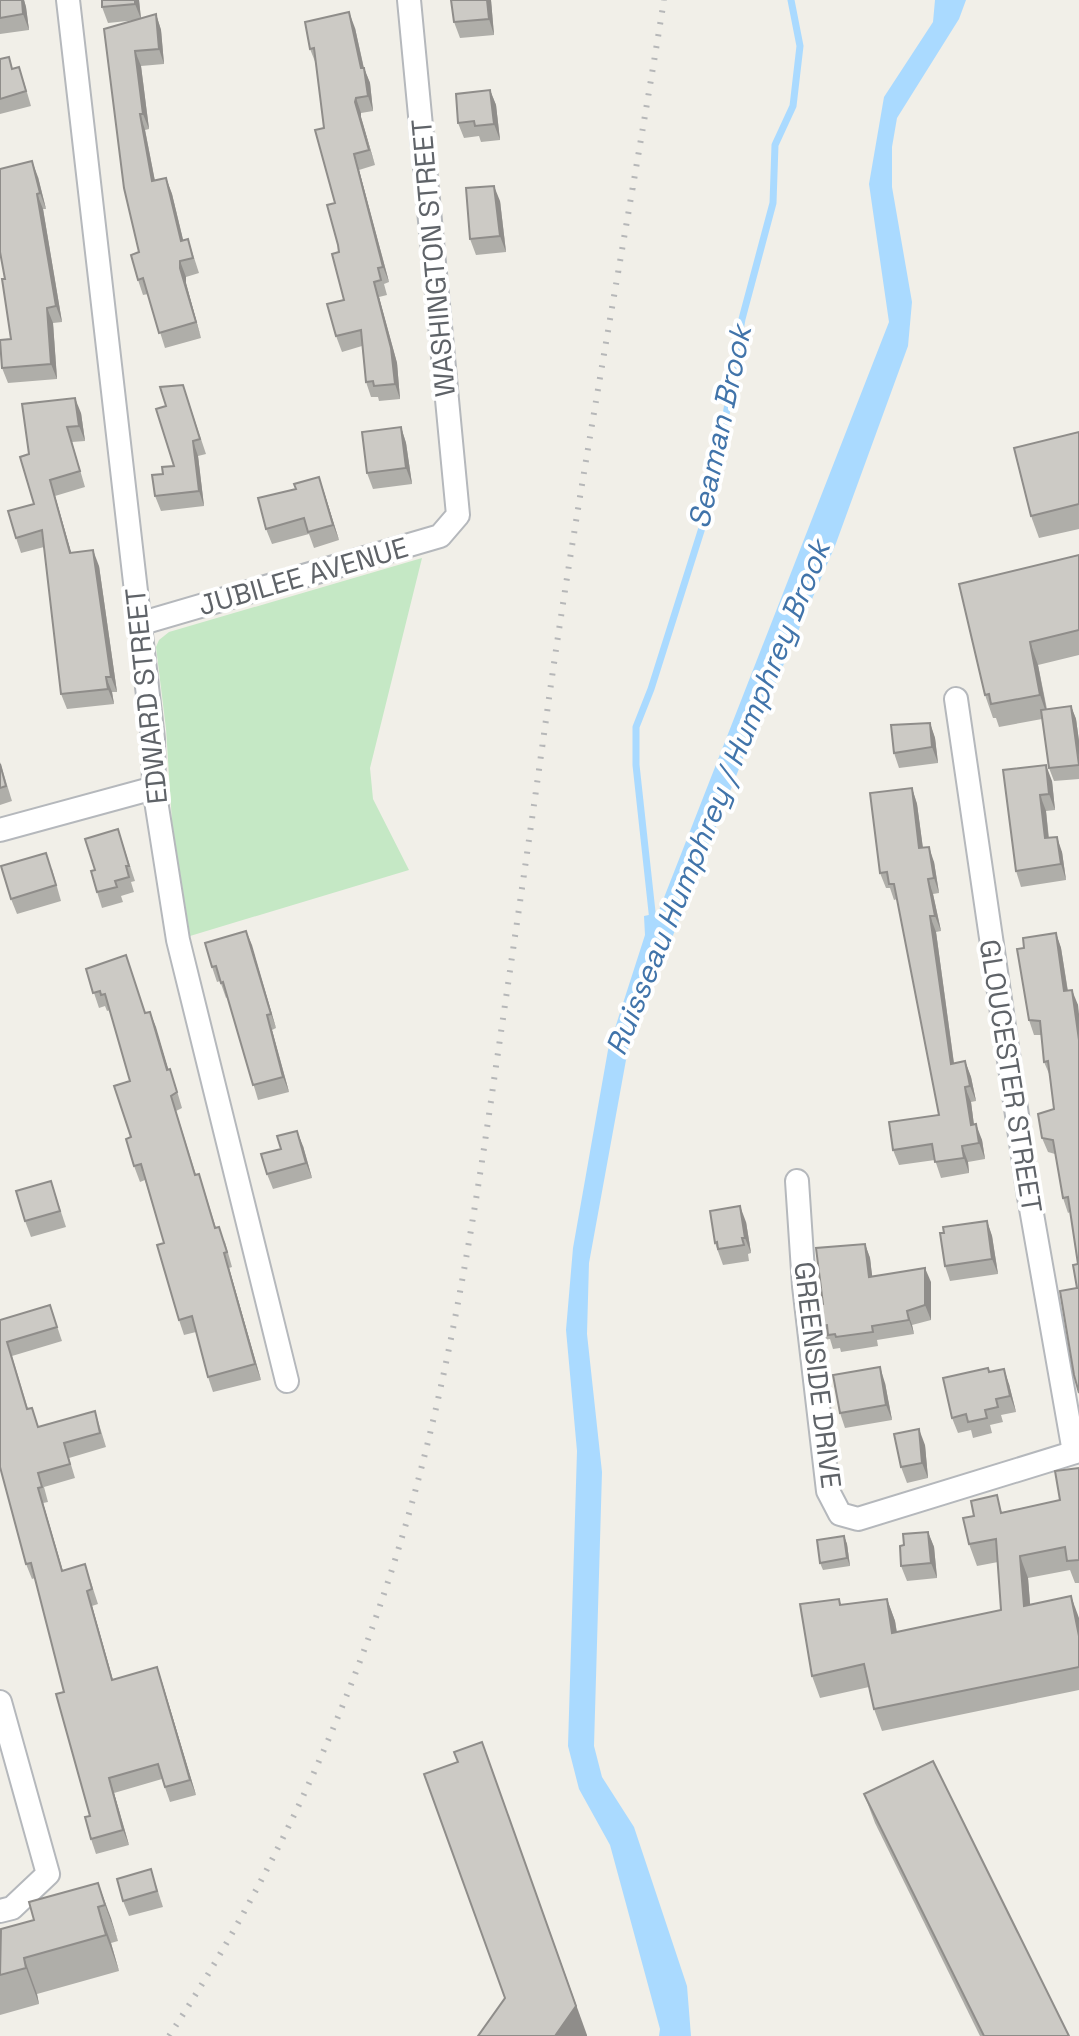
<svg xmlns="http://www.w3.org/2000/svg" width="1079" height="2036" viewBox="0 0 1079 2036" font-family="'Space Grotesk',sans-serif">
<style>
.green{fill:#c5e8c5}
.water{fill:#aadaff}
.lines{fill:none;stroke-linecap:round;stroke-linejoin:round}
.stream{stroke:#aadaff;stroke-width:7}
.street-casing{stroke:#b5b8bc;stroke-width:26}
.street{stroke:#fff;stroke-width:22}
.rail{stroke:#b6b7b8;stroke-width:6;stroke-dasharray:2 10;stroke-linecap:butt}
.wall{fill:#afaea9}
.shaded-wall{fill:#8f8d8a}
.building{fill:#cccac5;stroke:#8f8d8a;stroke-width:2}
.labels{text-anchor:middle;stroke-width:8;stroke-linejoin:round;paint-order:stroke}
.street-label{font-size:28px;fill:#5f6368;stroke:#fff}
.water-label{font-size:30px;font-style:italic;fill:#4174aa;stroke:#fff}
</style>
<rect width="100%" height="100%" fill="#f1efe8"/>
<!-- green -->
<path class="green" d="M422,558L370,768L373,799L409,870L190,936L172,822L166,729L156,647L159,640L169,632Z"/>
<!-- water -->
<path class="water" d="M935,0H966L959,19L897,118L892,147V187L912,302L908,346L835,546L746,751L628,1049L589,1263L587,1334L602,1472L594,1746L602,1777L634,1827L687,1986L691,2036H659L660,2029L610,1845L579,1789L568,1746L577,1451L566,1330L573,1248L608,1050L645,935L644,916L658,913L889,322L869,184L884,97L933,22Z"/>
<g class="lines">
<!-- stream -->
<path class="stream" d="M653,921L636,765V727L651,689L713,493L742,319L773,203L775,145L793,106L800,46L791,0"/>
<defs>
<g id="street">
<path d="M68,0L153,739L154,788L178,940L287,1381"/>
<path d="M139,624L440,536L458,515L409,0"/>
<path d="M956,699L1029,1197L1074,1452"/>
<path d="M0,830L154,788"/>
<path d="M797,1181L804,1286L828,1491L840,1514L858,1519L1079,1451"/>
<path d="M0,1702L48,1874L12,1908L0,1911"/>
</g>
</defs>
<!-- street casing -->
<use href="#street" class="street-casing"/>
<!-- street -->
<use href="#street" class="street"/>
<!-- rail -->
<path class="rail" d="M169,2036C274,1877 355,1700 408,1517C449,1374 473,1227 494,1080C513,950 532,821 550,691C583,460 627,231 664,0"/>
</g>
<!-- wall -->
<g class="wall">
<path d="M0,0H24L26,7L29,30L0,34Z"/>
<path d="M139,0L141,19L156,14L161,30L164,64L141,66L149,129L145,130L155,181L166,178L172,194L183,240L188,239L199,273L186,277V283L201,338L165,348L148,294L143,295L138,280L139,252L124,188L137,20L108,23L102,7Z"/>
<path d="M451,0H491L494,35L460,38L454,22Z"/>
<path d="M355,28L364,68L370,83L373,111L361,113V117L375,165L359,170L389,282L384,284L387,295L379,297L397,363L400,399L379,401L378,397H371L366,382L362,346L342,352L336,336L344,300L335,203L316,64L310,49Z"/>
<path d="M0,59L13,69L24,82L31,106L0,114Z"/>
<path d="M490,90L496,105L500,140L481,142L479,136L464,138L458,123Z"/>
<path d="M38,177L46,209H43L62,322L53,323L57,379L8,383L2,368L11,339Z"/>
<path d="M500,201L506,252L476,255L470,239Z"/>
<path d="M183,385L206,454L198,456L204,506L161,511L155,496L163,474L174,466L166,406Z"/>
<path d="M81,413L85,441L72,442L85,487L55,496L71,553L99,566L117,692H112L114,704L67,709L61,694L44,547L21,553L16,538L34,504L29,454Z"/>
<path d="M401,427L406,443L412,484L373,489L367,473Z"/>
<path d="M1079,432V529L1039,538L1031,516Z"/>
<path d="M324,492L339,540L314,548L309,534L272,544L266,529Z"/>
<path d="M1079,555V655L1038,665L1047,709L1071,706L1076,719L1079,741V779L1054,781L1049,768L1042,719L999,727L996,718H993L985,695Z"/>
<path d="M930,723L935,738L938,763L899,768L894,753Z"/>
<path d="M0,762L12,801L0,805Z"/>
<path d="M1003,770L1052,781L1055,810L1046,811L1049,838L1062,852L1066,880L1021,887L1016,871Z"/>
<path d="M912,788L917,804L923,848L934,862L939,893L933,894L941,931L936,932L954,1063L965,1061L971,1077L976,1101L971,1102L974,1125L982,1140L985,1159L968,1162L969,1173L941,1178L935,1160L899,1165L893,1150L939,1115L897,899L894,900L890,888H886L880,873Z"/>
<path d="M118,829L135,881L131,882L134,892L121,896L123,902L102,908L97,892Z"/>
<path d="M52,869L61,901L17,914L11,899Z"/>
<path d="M246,931L276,1028L272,1030L289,1092L258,1100L228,997L226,998L220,981L217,982L212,967Z"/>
<path d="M1056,933L1061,948L1068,991L1078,1005L1079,1393L1077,1288L1078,1264L1070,1212L1068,1213L1063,1198L1055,1154L1048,1152L1042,1138L1054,1109L1050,1076L1044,1062L1041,1035H1034L1029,1020L1024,948Z"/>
<path d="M86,969L146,1013L150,1012L168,1069L175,1084L182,1108L176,1111L196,1175L204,1189L216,1228L225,1242L232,1267L229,1268L261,1380L213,1392L208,1377L196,1332L184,1335L179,1320L164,1243L145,1180L140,1182L134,1166L131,1137L130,1081L110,1010L107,1011L105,1006L99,1008Z"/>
<path d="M303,1146L312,1178L273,1189L267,1174Z"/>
<path d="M51,1181L66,1227L31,1237L25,1221Z"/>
<path d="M987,1221L992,1236L998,1274L950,1281L945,1266Z"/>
<path d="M746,1222L751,1253L748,1254L749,1261L723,1265L715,1243Z"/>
<path d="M865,1244L870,1258L872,1276L931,1282V1320L912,1325L914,1334L877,1340L878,1346L841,1352L840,1348L833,1349L830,1339L824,1340L819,1326L823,1304Z"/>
<path d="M50,1305L62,1341L12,1356L28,1409L39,1427L95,1411L106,1447L69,1458L75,1478L44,1487L48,1502L43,1503L63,1571L85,1564L98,1604L92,1606L113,1680L162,1682L196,1795L170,1802L162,1779L114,1793L129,1845L96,1854L91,1839L90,1816L64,1692L35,1578L32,1579L26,1564L0,1320Z"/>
<path d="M988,1368L990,1372L1009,1384L1016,1412L1001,1415L1003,1422L990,1425L992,1433L973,1438L971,1430L958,1433L952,1418Z"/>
<path d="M885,1383L892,1420L845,1428L840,1413Z"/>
<path d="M925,1445L928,1478L907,1483L901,1467Z"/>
<path d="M1079,1468V1583H1075L1070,1570L1028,1578L1030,1604L1079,1620V1690L882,1731L874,1709L869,1687L820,1698L812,1676L839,1599L841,1605L887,1599L895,1621L897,1632L1001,1610L998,1562L977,1566L969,1544L1003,1512L1060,1500Z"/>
<path d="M928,1532L934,1547L937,1578L907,1581L901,1566L904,1545Z"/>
<path d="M844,1536L847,1544L850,1566L823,1570L820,1563Z"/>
<path d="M864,1794L1069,2036H980L875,1823Z"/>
<path d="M98,1883L118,1941L111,1943L119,1971L37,1994L39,2004L0,2015V1933L34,1920Z"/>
<path d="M156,1885L163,1907L129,1916L123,1901Z"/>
</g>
<!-- shaded-wall -->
<g class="shaded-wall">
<path d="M22,0H24L26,7L29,30L23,14Z"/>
<path d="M135,0H139L141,19L135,4Z"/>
<path d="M487,0H491L494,35L489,19Z"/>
<path d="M349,12L355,28L365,74L364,68L370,83L373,111L368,96Z"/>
<path d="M156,14L161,30L164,64L159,49Z"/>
<path d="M135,51L141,66L149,129L143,114Z"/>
<path d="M490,90L496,105L500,140L494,124Z"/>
<path d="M356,98L361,113V117L375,165L355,102Z"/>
<path d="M140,114L145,130L158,197L152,181Z"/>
<path d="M354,154L359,170L389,282L383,267Z"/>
<path d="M32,161L38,177L46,209L40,193Z"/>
<path d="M166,178L172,194L187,256L181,241Z"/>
<path d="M494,186L500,201L506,252L500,236Z"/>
<path d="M37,194L43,209L62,322L56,306Z"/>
<path d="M180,261L186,277V283L201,338L180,268Z"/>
<path d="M374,282L379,297L397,363L400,399L395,384Z"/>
<path d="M47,308L53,323L57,379L51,364Z"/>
<path d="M75,398L81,413L85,441L79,426Z"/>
<path d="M401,427L406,443L412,484L406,468Z"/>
<path d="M193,441L198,456L204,506L199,491Z"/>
<path d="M319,477L324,492L339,540L333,525Z"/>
<path d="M50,480L55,496L76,569L70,553Z"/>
<path d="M93,550L99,566L117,692L111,677Z"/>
<path d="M1030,642L1038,665L1048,718L1040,695Z"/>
<path d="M106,677L112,692L114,704L108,689Z"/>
<path d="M1071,706L1076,719L1079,741V760Z"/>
<path d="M930,723L935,738L938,763L932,747Z"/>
<path d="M1046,765L1052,781L1055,810L1049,794Z"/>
<path d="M912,788L917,804L925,864L919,848Z"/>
<path d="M1040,795L1046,811L1050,854L1045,838Z"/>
<path d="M1057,837L1062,852L1066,880L1061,864Z"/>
<path d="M929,847L934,862L939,893L934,878Z"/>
<path d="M928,879L933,894L941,931L935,916Z"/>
<path d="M930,916L936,932L956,1079L951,1064Z"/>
<path d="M246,931L252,945L276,1028L271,1014Z"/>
<path d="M1056,933L1061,948L1070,1006L1064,991Z"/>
<path d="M1072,990L1078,1005L1079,1014V1040Z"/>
<path d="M150,1012L156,1027L173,1085L167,1070Z"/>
<path d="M267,1015L272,1030L289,1092L283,1077Z"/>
<path d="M965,1061L971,1077L976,1101L970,1086Z"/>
<path d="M965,1087L971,1102L976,1141L971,1125Z"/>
<path d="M976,1124L982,1140L985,1159L979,1143Z"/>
<path d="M297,1131L303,1146L312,1178L306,1163Z"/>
<path d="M962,1146L968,1162L969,1173L964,1158Z"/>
<path d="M740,1206L746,1222L751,1253L745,1238Z"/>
<path d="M987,1221L992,1236L998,1274L992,1259Z"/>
<path d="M865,1244L870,1258L874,1291L869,1277Z"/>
<path d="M224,1253L229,1268L261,1380L255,1364Z"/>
<path d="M925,1268L931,1282V1320L925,1305Z"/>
<path d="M907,1311L912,1325L914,1334L909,1320Z"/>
<path d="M880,1367L885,1383L892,1420L886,1405Z"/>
<path d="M1004,1369L1009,1384L1016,1412L1010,1396Z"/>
<path d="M919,1429L925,1445L928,1478L922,1463Z"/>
<path d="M38,1488L43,1503L67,1586L62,1571Z"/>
<path d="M928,1532L934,1547L937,1578L931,1563Z"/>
<path d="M844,1536L847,1544L850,1566L847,1558Z"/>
<path d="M1020,1556L1028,1578L1032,1628L1024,1606Z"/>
<path d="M87,1591L92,1606L117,1695L112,1680Z"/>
<path d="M1071,1596L1079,1618V1636Z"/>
<path d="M887,1599L895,1621L900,1655L892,1633Z"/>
<path d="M157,1667L162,1682L196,1795L190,1780Z"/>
<path d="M492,1771L587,2035V2036H555Z"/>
<path d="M109,1778L114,1793L129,1845L123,1830Z"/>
<path d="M98,1883L111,1918L118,1941L105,1905Z"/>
<path d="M98,1907L111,1943L119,1971L106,1935Z"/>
<path d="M24,1958L37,1994L39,2004L26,1968Z"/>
</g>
<!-- building -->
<g class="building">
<path d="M0,0H22L23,14L0,18Z"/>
<path d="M102,0H135V4L102,7Z"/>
<path d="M451,0H487L489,19L454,22Z"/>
<path d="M349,12L361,68H364L368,96L356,98L355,102L369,150L354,154L383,267L378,268L381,280L374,282L391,348L395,384L374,386L373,381L366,382L361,330L336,336L327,304L344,300L332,254L339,252L338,245L327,205L335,203L315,130L324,128L314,48L310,49L305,22Z"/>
<path d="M156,14L159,49L135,51L143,114H140L152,181L166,178L181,241L188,239L193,258L180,261V268L196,322L159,333L143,278L138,280L131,255L139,252L124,188L104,29Z"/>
<path d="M9,57L12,69L19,67L26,91L0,99V59Z"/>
<path d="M490,90L494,124L475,126L474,121L458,123L456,94Z"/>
<path d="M32,161L40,193L37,194L56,306L47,308L51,364L2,368L0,340L11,339L2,279H5L0,252V169Z"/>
<path d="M494,186L500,236L470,239L466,188Z"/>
<path d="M183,385L200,439L193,441L199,491L155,496L152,475L163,474L162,467L174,466L156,409L166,406L160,387Z"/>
<path d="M75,398L79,426L67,427L80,471L50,480L70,553L93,550L111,677H106L108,689L61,694L42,530L16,538L8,511L34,504L20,457L29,454L22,404Z"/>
<path d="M401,427L406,468L367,473L362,432Z"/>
<path d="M1079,432V504L1031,516L1014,448Z"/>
<path d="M319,477L333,525L308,532L304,518L266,529L258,498L296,489L294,484Z"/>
<path d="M1079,555V630L1030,642L1040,695L991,704L989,694L985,695L959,584Z"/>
<path d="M1071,706L1079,765L1049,768L1041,710Z"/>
<path d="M930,723L932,747L894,753L891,725Z"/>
<path d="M0,764L6,786L0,788Z"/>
<path d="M1046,765L1049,794L1040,795L1045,838L1057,837L1061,864L1016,871L1003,770Z"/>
<path d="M912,788L919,848L929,847L934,878L928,879L935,916H930L951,1064L965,1061L970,1086L965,1087L971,1125L976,1124L979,1143L962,1146L964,1158L935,1162L932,1144L893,1150L889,1122L939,1115L894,884H889L887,872L880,873L870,793Z"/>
<path d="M118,829L129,866H126L129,877L115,881L117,887L97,892L91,871L95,870L85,839Z"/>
<path d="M46,853L56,885L11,899L1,866Z"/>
<path d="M246,931L271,1014L267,1015L283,1077L253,1085L223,982L221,983L216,966L212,967L205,943Z"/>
<path d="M1056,933L1064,991L1072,990L1079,1040V1393L1074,1375L1060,1291L1077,1288L1073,1265L1078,1264L1068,1197L1063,1198L1053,1140L1042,1138L1038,1114L1054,1109L1048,1061L1044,1062L1040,1021L1029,1020L1017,949L1024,948L1023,938Z"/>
<path d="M126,955L145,1013L150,1012L167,1070L170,1069L177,1092L171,1096L195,1175L199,1174L215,1228L219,1227L227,1252L224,1253L255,1364L208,1377L192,1316L179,1320L157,1245L164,1243L141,1164L134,1166L126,1139L131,1137L114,1086L130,1081L105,994L101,995L100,991L93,993L86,969Z"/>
<path d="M297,1131L306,1163L267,1174L261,1154L281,1149L277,1136Z"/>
<path d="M51,1181L60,1211L25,1221L16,1191Z"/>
<path d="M740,1206L745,1238H742L744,1245L718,1249L717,1242L715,1243L710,1211Z"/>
<path d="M987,1221L992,1259L945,1266L940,1233H944L943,1227Z"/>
<path d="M865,1244L869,1277L925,1268V1305L907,1311L909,1320L872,1326L873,1332L836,1337L835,1334L828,1335L827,1325L819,1326L817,1305L823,1304L816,1248Z"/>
<path d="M50,1305L57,1327L7,1342L27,1409L32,1408L38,1427L95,1411L100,1433L64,1443L70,1464L38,1473L42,1487L38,1488L62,1571L85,1564L92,1589L87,1591L112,1680L157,1667L190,1780L165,1787L158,1764L109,1778L123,1830L91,1839L85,1817L90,1816L56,1694L64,1692L31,1563L26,1564L0,1467V1320Z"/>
<path d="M880,1367L886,1405L840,1413L833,1375Z"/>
<path d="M988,1368L989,1372L1004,1369L1010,1396L996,1399L998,1407L985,1410L987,1418L968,1422L966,1414L952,1418L943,1378Z"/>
<path d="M919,1429L922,1463L901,1467L894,1434Z"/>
<path d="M1079,1468V1560L1067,1561L1065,1547L1020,1556L1024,1606L1071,1596L1079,1636V1667L874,1709L864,1664L812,1676L800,1604L839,1599L840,1605L887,1599L892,1633L1001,1610L996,1539L969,1544L963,1518L974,1516L971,1501L997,1495L1001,1513L1060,1500L1055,1471Z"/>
<path d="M928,1532L931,1563L901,1566L900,1546L904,1545L903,1534Z"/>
<path d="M844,1536L847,1558L820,1563L817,1540Z"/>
<path d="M482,1742L576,2006L555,2036H478L505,1998L424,1774L458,1762L454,1752Z"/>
<path d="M933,1761L1069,2036H984L864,1794Z"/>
<path d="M151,1869L157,1891L123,1901L117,1879Z"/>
<path d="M98,1883L105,1905L98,1907L106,1935L24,1958L26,1968L0,1975L1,1929L34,1920L29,1902Z"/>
</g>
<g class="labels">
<!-- street labels -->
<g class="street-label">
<text transform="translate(433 258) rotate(-95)" y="10">WASHINGTON STREET</text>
<text transform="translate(303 576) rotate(-16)" y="10">JUBILEE AVENUE</text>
<text transform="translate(146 696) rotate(-96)" y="10">EDWARD STREET</text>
<text transform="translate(1011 1076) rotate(81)" y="10">GLOUCESTER STREET</text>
<text transform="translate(818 1375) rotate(83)" y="10">GREENSIDE DRIVE</text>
</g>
<!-- water labels -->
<g class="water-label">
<text transform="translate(720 427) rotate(-78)" y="10">Seaman Brook</text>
<text transform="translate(718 798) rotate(-68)" y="10">Ruisseau Humphrey / Humphrey Brook</text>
</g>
</g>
</svg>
